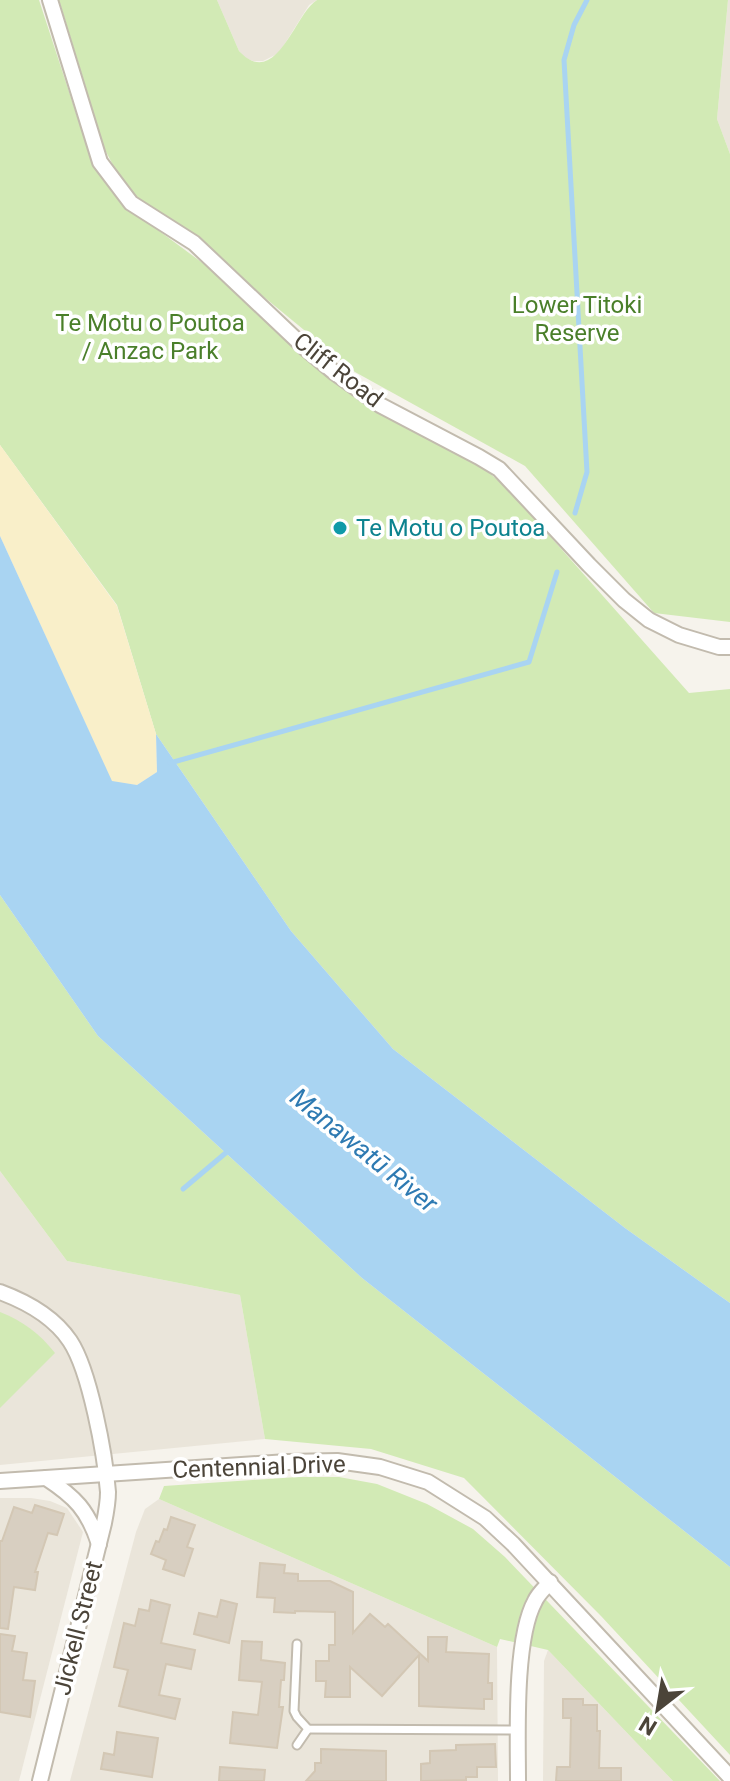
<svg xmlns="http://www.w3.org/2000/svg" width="730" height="1781" viewBox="0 0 730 1781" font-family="Roboto,sans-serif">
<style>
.residential{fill:#eae5da}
.green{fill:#d2eab5}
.sand{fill:#f9efc9}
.water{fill:#a9d4f2}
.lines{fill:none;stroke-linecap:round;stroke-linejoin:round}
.stream{stroke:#a9d4f2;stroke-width:5}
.building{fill:#d8cfc1;stroke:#d3c7b4;stroke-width:2}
.service-casing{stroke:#c2bbae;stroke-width:11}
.minor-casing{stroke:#c2bbae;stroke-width:18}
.service{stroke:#fff;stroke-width:7}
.minor{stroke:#fff;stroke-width:14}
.culture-dot{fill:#0f9aa8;stroke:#fff;stroke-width:3}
.labels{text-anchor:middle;stroke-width:7;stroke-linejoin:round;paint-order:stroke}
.park-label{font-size:24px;fill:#4a7f2a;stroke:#fff}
.street-label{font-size:24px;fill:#4b4439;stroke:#fff}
.culture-label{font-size:24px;fill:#0d838f;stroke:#fff;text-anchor:start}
.water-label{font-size:26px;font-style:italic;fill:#2e7ab2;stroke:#fff}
</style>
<rect width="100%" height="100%" fill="#f6f3ec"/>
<!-- residential -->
<g class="residential">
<path d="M217,0H317L309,5L279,53L263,61H253L245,58L239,51Z"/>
<path d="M728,0H730V154L717,119Z"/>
<path d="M0,1171L67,1261L240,1295L265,1439L0,1465Z"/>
<path d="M0,1498H31L50,1501L67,1508L83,1532L19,1781H0Z"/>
<path d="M159,1499L497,1647L498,1781H70L136,1532L145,1509Z"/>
<path d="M548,1650L673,1781H543L544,1661Z"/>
</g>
<!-- green -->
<g class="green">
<path d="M0,0H39L92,162L124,205L204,264L239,297L303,351L387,417L479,464L509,490L689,693L730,689V1303L625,1228L393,1049L291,931L156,734L117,605L0,445Z"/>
<path d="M59,0H217L239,51C276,91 295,13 317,0H728L717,119L730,154V622L654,613L525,466L355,372L253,288L208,245L137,197L120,178L105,150Z"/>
<path d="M0,895L98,1036L362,1278L730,1567V1755L601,1616L464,1478L371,1449L265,1439L240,1295L67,1261L0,1171Z"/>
<path d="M0,1312C23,1321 40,1334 55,1353L0,1408Z"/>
<path d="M297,1477H339L377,1484L427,1504L473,1529L505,1557L720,1781H673L548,1650L500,1639L497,1647L159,1499L164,1486Z"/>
</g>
<!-- sand -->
<path class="sand" d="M0,445L117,606L156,734L157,772L137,785L112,782L0,536Z"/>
<!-- water -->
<path class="water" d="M0,536L112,781L137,785L157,772L156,734L291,931L393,1049L625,1228L730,1303V1567L362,1278L98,1036L0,895Z"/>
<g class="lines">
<!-- stream -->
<g class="stream">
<path d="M575,513L587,472L564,60L574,25L587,0"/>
<path d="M170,763L529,662L557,572"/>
<path d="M183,1189L228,1151"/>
</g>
</g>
<!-- building -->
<g class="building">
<path d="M35,1505L64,1514L57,1535L48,1533L35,1572H38L35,1590L14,1587L8,1629L0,1628V1541H2L14,1507L32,1513Z"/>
<path d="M171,1517L195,1525L187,1547L193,1549L184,1576L163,1569L166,1560L151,1554L156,1541L159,1542L164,1529L167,1530Z"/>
<path d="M260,1563L285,1565L284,1573L298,1574V1581H330L353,1592V1633L370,1614L385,1627L388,1624L428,1661V1637H447L446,1652L489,1654L488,1683H492V1699H484V1709L419,1706V1655L382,1696L350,1667V1697H325L326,1681H316V1661H329V1645H335V1612L295,1611V1613L274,1612L275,1598L257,1597Z"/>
<path d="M151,1600L170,1605L161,1643L195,1650L191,1669L166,1664L159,1695L180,1699L175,1719L119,1706L128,1670L114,1667L124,1623L135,1626L139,1609L149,1611Z"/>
<path d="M221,1600L237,1604L229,1643L194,1634L199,1613L217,1617Z"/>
<path d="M0,1634L15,1636L12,1651L27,1653L23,1680L35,1681L30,1717L0,1712Z"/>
<path d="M242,1641L262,1642L261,1660L285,1663L284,1680H281L279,1707H283L277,1748L230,1743L233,1712L258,1715L262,1682L239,1680Z"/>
<path d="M563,1699H583V1705H597V1731H600L599,1768H621V1781H556L557,1767H570L571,1718H563Z"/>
<path d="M117,1732L158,1738L152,1777L101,1769L104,1753L114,1755Z"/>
<path d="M495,1744L496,1767H477V1777H466V1780L421,1781V1764L430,1763V1751L456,1750V1745Z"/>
<path d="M321,1749L386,1751V1781H306L315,1771V1763H321Z"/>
<path d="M220,1767L265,1770L264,1781H219Z"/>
</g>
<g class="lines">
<defs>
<g id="service">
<path d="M297,1644L294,1711L297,1717L308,1729L518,1730"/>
<path d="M297,1745L308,1729"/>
</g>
<g id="minor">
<path d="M50,0L100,162L131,203L194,243L304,347L335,373L380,405L479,457L499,469L589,565L624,600L649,620L679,635L719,647H730"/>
<path d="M0,1292C27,1302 54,1317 70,1341C90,1371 105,1455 108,1492C108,1503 106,1513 104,1523L40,1781"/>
<path d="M46,1478C75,1497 88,1510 99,1544"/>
<path d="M0,1481L287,1462L337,1461L380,1467L428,1482L485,1518L513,1544L730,1777"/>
<path d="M518,1781C518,1736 514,1639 535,1601C538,1594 545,1588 550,1582"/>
</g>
</defs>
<!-- service casing -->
<use href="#service" class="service-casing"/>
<!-- minor casing -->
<use href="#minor" class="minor-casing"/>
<!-- service -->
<use href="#service" class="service"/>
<!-- minor -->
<use href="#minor" class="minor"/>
</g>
<!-- markers -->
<circle class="culture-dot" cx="340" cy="528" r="8"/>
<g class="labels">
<!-- park labels -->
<g class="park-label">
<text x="577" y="313">Lower Titoki<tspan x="577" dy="28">Reserve</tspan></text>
<text x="150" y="331">Te Motu o Poutoa<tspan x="150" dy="28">/ Anzac Park</tspan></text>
</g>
<!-- street labels -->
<g class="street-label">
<text transform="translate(338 370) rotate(38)" y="8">Cliff Road</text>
<text transform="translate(259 1467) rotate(-2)" y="8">Centennial Drive</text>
<text transform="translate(78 1628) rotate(-76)" y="8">Jickell Street</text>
</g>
<!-- culture labels -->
<g class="culture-label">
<text x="356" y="536">Te Motu o Poutoa</text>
</g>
<!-- water labels -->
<g class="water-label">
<text transform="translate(364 1150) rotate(39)" y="9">Manawatū River</text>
</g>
</g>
<!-- north arrow -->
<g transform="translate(658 1709) rotate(211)" stroke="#ffffff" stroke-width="6" paint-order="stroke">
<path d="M0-6L14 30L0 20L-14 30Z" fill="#4b4439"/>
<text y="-12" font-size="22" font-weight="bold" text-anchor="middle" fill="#4b4439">N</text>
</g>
</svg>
